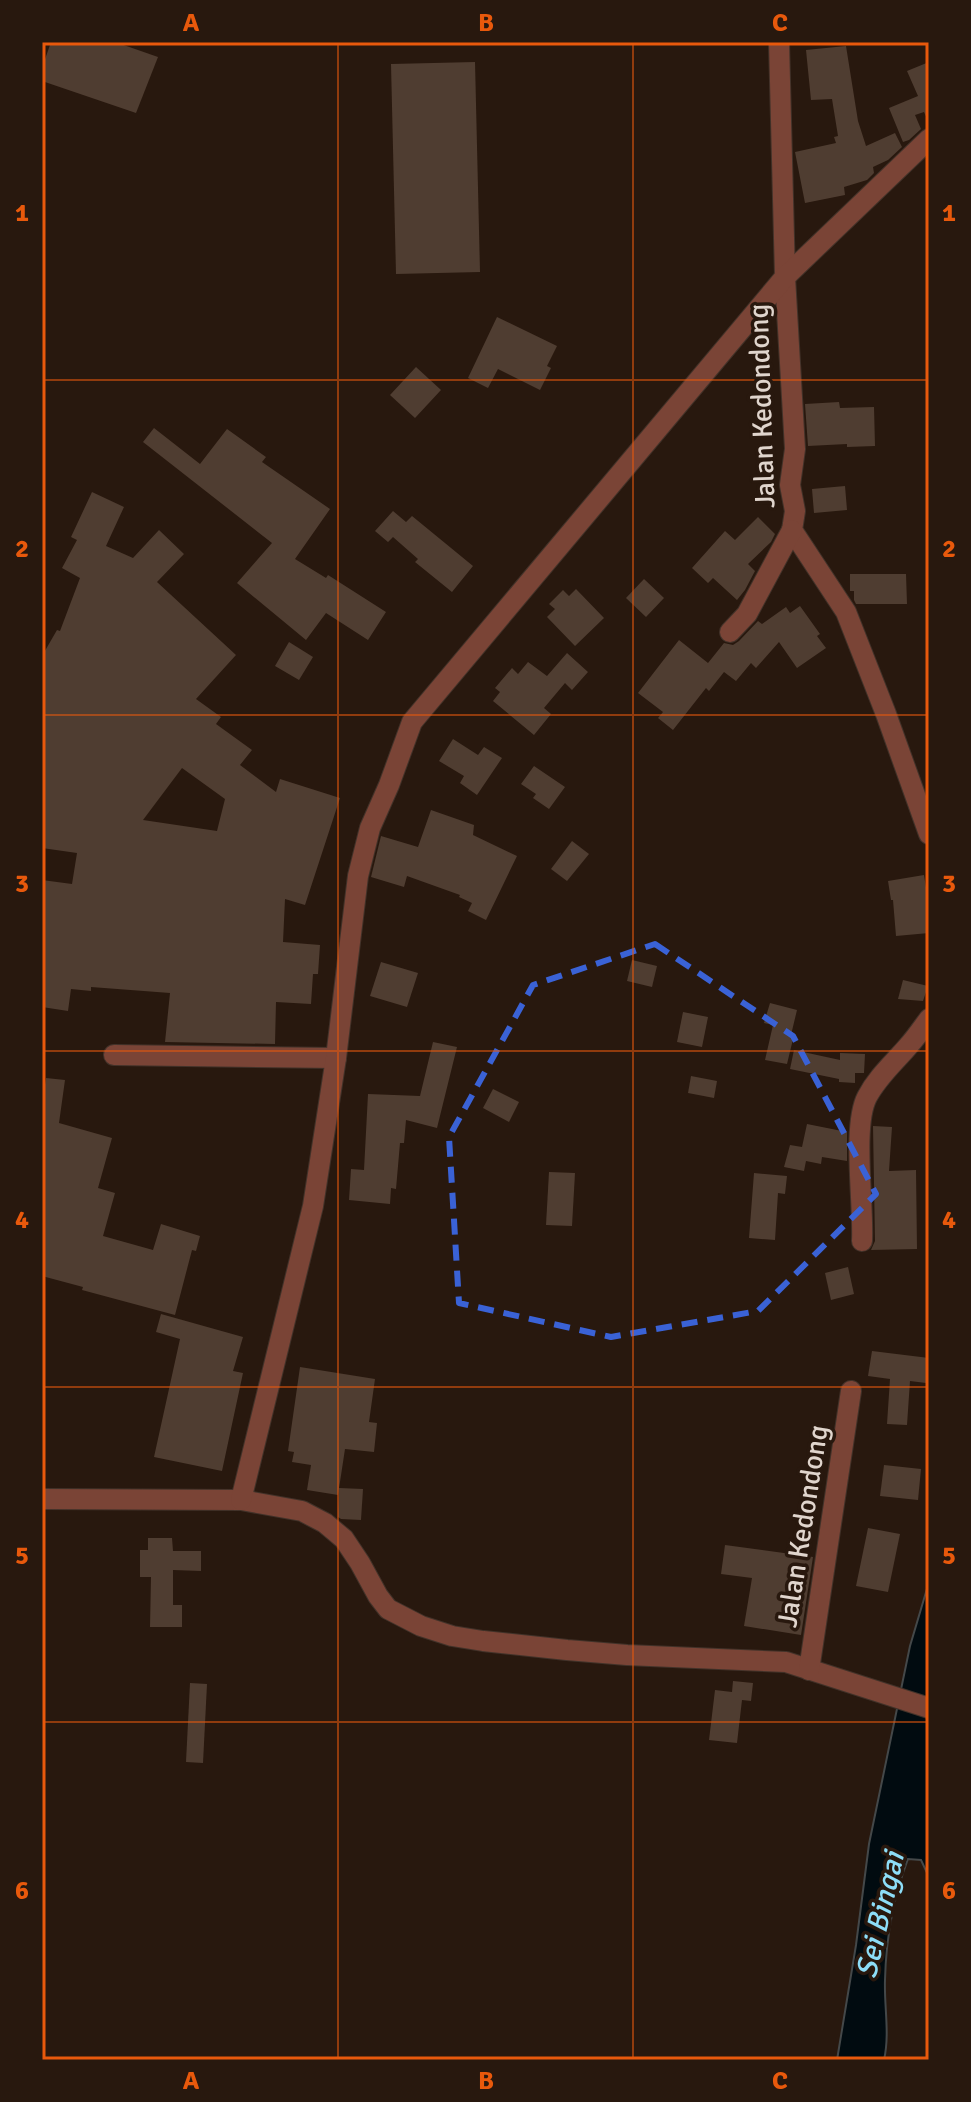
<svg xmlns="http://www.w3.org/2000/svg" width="971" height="2102" viewBox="0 0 971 2102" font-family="Signika,sans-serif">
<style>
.water{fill:#010b10;stroke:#444849;stroke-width:2}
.building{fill:#4f3d31;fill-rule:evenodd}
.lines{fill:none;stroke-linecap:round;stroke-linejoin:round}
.minor-casing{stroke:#423229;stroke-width:22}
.minor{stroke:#7a4436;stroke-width:20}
.marked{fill:none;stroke:#3a62d6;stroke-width:6;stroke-dasharray:16 10;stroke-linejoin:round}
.grid{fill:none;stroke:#e8590c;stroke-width:2;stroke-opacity:0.55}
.labels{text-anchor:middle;stroke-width:7;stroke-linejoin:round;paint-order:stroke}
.street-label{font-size:28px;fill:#e0d5cd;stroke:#28180e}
.water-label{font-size:30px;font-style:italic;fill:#8dddf7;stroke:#28180e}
.neatline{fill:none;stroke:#e8590c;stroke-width:3}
.grid-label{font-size:26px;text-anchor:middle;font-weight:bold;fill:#e8590c}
</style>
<rect width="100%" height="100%" fill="#28180e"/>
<!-- water -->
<path class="water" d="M929,1582V1877L921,1860L908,1859C893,1898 886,1938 885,1980C884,2007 890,2033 884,2060H837L856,1945L869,1844L910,1646Z"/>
<!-- building -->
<g class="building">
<path d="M51,42H115L158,57L136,113L42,81V68Z"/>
<path d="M846,46L858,121L866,146L895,133L902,147L888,160L873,167L874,173L867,180L844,187L845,195L805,203L795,152L836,143L834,137L838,136L832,99L811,100L806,50Z"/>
<path d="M475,62L480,272L396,274L391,64Z"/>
<path d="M929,62V123L924,112L915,115L921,129L909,140L903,142L889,108L918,96L907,71Z"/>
<path d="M497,317L557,346L547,366L551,368L540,390L498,369L488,388L468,378Z"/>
<path d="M416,367L441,390L415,418L390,395Z"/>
<path d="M839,402L840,408L874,407L875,446L847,447V444L808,446L805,404Z"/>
<path d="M154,428L200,464L227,429L266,457L262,462L330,509L295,559L326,578L328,575L386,612L368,640L326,613L306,640L237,583L272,543L143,442Z"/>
<path d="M845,486L847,510L814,513L812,489Z"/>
<path d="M92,492L124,507L106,546L133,558L159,530L184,554L157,582L236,655L196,699L221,717L216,724L252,750L240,765L276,792L280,779L340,798L305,905L285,899L283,942L320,945L318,974H313L311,1004L276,1002L275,1044L165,1042L170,993L91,987V991L71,989L68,1011L42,1007V880L72,884L77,853L42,848V656L57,630L60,631L80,578L62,568L77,540L71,537ZM182,768L225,799L217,831L143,820Z"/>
<path d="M393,511L406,522L412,516L473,566L452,592L415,562L418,559L393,537L388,542L375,531Z"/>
<path d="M758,517L775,534L771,542L748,564L755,571L745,590L737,600L713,578L708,583L692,568L725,531L735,540Z"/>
<path d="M850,574H906L907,604H856L854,600V591H850Z"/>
<path d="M644,579L664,598L646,617L626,598Z"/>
<path d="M576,589L604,618L575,646L547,617L555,609L549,604L563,590L569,596Z"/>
<path d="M800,606L820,634L817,636L826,648L797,668L779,642L756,668L751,663L736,681L724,672L709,691L706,688L673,730L658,718L663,712L638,693L679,640L708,663L724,643L733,645L739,641L758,621L762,624L786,607L790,613Z"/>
<path d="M289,642L313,657L299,680L275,666Z"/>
<path d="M567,653L588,672L572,690L565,683L544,708L551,714L534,735L493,701L500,692L495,688L512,668L518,674L528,662L547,676Z"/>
<path d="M453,739L478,755L484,747L502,758L477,795L460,783L464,776L439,761Z"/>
<path d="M534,766L565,787L549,809L533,798L536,794L521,784Z"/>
<path d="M431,810L474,825L473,835L517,856L486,920L468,911L472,903L459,897L460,895L407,876L404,887L371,877L381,836L418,847Z"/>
<path d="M572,841L589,854L567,881L551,869Z"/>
<path d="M924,875L929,906V933L896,936L893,900H891L888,881Z"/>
<path d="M632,960L657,966L652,987L627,981Z"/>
<path d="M381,962L418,973L407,1007L370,996Z"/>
<path d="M903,980L928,986L923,1001L898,999Z"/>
<path d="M770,1003L797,1010L791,1035H794L787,1064L765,1060L773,1025L764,1023Z"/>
<path d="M683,1012L708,1017L702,1047L677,1042Z"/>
<path d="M433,1042L457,1047L437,1128L406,1120L404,1143H400L396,1189L391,1188L390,1204L349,1200L351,1169L364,1170L368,1094L420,1096Z"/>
<path d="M794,1050L840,1060V1053L865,1054L864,1073H855V1083L839,1082V1079L790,1069Z"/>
<path d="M691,1076L717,1081L714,1098L688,1093Z"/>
<path d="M46,1078L65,1080L59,1123L112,1138L98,1188L115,1193L103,1236L153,1250L161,1224L200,1236L196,1251L192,1250L175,1315L82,1290L83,1287L42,1276V1105Z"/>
<path d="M493,1089L519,1102L509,1122L483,1108Z"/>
<path d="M807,1124L847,1132V1161L822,1157L821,1164L806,1161L804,1171L784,1167L790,1145L802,1147Z"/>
<path d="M873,1126L892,1127L889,1171L916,1170L917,1249L871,1250L875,1241Z"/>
<path d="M549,1172L575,1173L572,1226L546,1225Z"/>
<path d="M754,1173L787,1176L785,1194L778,1193L775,1240L749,1238Z"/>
<path d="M848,1267L854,1294L831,1300L825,1273Z"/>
<path d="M161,1314L243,1337L233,1371L243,1373L222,1471L154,1457L180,1339L156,1332Z"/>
<path d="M872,1351L929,1358L926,1383L910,1381L907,1425L887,1424L890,1379L868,1376Z"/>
<path d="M300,1367L375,1379L369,1422L377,1423L374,1452L345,1449L338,1495L307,1490L311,1465L292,1462L294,1452L288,1451Z"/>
<path d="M884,1465L921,1469L918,1500L880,1496Z"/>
<path d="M339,1488L363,1489L361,1520L341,1519L338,1517Z"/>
<path d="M868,1528L900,1534L888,1592L856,1586Z"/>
<path d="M148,1538H172L173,1551H201V1571L173,1570V1605H182V1627H150L151,1577H140V1550H148Z"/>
<path d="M725,1545L813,1557L801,1635L744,1626L752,1578L721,1574Z"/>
<path d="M733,1681L753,1683L751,1701L742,1700L737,1743L709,1740L715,1690L732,1692Z"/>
<path d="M190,1683L207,1684L203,1763L186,1762Z"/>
</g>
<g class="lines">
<defs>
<g id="minor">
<path d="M779,42L785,277L795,449L790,485L795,511L792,530L846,612L886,714L929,834"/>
<path d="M730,632L747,614L792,530"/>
<path d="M114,1055L336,1058"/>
<path d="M862,1241C864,1205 852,1126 867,1097C878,1076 895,1062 910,1044C917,1036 923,1027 929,1019"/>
<path d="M42,1499L241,1500L302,1511L325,1523L344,1539L360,1563L378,1596L388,1609L421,1626L452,1636L483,1641L567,1650L627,1655L786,1662L929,1708"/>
<path d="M241,1500L313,1206L336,1058L358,876L370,828L389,785L412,722L785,277L929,139"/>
<path d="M809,1670L851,1391"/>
</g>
</defs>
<!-- minor casing -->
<use href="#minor" class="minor-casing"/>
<!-- minor -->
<use href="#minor" class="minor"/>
</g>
<!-- marked area -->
<path class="marked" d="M655,944L793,1036L876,1194L758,1311L611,1337L459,1303L449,1137L533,985Z"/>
<!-- grid -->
<path class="grid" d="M338,42V2060M633,42V2060M42,380H929M42,715H929M42,1051H929M42,1387H929M42,1722H929"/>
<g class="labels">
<!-- street labels -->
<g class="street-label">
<text transform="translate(761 406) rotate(-92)" y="10">Jalan Kedondong</text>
<text transform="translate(802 1526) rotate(-81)" y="10">Jalan Kedondong</text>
</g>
<!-- water labels -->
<g class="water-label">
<text transform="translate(880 1915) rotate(-77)" y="10">Sei Bingai</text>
</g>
</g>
<!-- border -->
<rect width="971" height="2102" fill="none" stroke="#28180e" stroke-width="88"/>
<rect x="44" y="44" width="883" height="2014" class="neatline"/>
<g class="grid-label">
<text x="191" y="31">A</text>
<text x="486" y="31">B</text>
<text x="780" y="31">C</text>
<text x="22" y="221">1</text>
<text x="949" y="221">1</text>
<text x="22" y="557">2</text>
<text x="949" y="557">2</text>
<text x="22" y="892">3</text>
<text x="949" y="892">3</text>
<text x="22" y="1228">4</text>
<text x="949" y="1228">4</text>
<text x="22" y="1564">5</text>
<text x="949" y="1564">5</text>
<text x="22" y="1899">6</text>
<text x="949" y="1899">6</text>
<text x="191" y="2089">A</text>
<text x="486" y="2089">B</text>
<text x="780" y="2089">C</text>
</g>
</svg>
